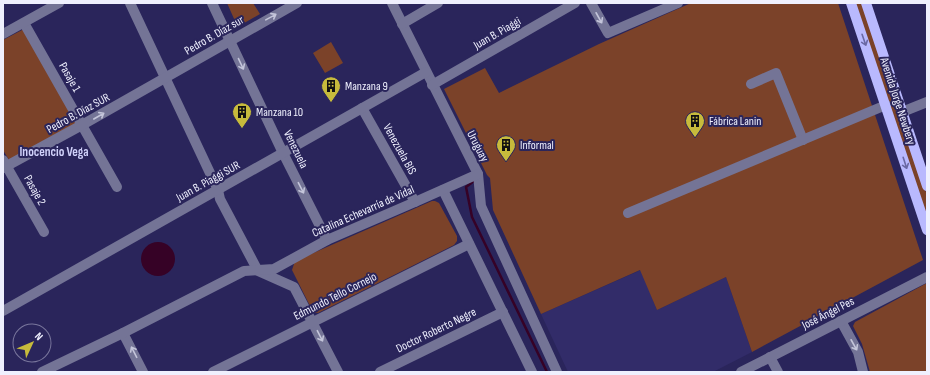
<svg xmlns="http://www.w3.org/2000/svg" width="930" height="375" viewBox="0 0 930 375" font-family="'Sofia Sans Condensed',sans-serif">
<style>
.built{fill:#322c69}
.green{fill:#7b4229}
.water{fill:#360226}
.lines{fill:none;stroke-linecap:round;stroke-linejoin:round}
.stream{stroke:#360226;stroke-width:2.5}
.minor{stroke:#747496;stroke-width:10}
.major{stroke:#b9b9fe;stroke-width:10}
.oneway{stroke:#c4c5da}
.oneway2{stroke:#6a68a4}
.labels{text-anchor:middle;stroke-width:4;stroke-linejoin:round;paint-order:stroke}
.street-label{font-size:12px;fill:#eff0fe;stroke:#2a255b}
.poi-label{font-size:12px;fill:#eff0fe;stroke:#2a255b;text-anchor:start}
.neighbourhood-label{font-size:13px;font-weight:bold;fill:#d0d1fa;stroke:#2a255b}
</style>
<rect width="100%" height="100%" fill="#2a255b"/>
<!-- built -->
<path class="built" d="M641,270L657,310L726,277L752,352L713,372H568L541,314Z"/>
<!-- green -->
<g class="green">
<path d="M227,3H253L260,14L232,30L229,24L235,21Z"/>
<path d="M691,3H838L923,260L752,352L726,277L657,310L640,270L541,314L493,210L490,178L487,175L444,89L485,68L499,93L599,44Z"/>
<path d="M855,3H862L927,195V219Z"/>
<path d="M24,29L76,124L9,160L3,150V40Z"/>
<path d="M331,42L343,63L325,73L313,53Z"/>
<path d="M432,201H435L439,203L457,236V241L454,245L318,313L313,312L292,270L295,261Z"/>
<path d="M927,283V372H870L862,344L853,326L855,322Z"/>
</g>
<!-- water -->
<circle class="water" cx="158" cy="259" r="17"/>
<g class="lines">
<!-- stream -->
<path class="stream" d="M474,181L466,187L472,217L547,372"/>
<!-- minor -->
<g class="minor">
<path d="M130,3L218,190L220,199L258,271L294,287L338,372"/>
<path d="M212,3L283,153L327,240"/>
<path d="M392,3L478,174L481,206L557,372"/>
<path d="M591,3L608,33L678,3"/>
<path d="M24,23L117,187"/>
<path d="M402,24L438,3"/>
<path d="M3,34L59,3"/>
<path d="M751,84L776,73L803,140"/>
<path d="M432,85L575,3"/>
<path d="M362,108L415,202"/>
<path d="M902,112L927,102"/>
<path d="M3,160L44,232"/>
<path d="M3,168L82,125L297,3"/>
<path d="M443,190L532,372"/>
<path d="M628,213L886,105"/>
<path d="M3,311L426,72"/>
<path d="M841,321L858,352L863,372"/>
<path d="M123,333L143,372"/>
<path d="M770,357L778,372"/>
<path d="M42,372L123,333L244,271L274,269L327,240L415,202L478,174"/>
<path d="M213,372L469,244"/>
<path d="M380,372L503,312"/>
<path d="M741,372L927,277"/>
</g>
<!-- major -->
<g class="major">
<path d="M851,3L927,230"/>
<path d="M866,3L927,186"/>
</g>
</g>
<!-- one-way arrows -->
<defs><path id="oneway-shaft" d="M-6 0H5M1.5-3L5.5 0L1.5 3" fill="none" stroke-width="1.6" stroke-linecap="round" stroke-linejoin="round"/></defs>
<g class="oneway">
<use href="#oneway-shaft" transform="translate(271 17) rotate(-29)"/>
<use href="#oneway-shaft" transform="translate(599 18) rotate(61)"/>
<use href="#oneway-shaft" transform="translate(241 64) rotate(65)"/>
<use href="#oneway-shaft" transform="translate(99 116) rotate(-30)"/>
<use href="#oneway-shaft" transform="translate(301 188) rotate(63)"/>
<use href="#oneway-shaft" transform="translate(320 336) rotate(63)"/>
<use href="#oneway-shaft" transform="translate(854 345) rotate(61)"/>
<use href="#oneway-shaft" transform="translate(134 352) rotate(-117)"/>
</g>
<g class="oneway2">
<use href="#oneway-shaft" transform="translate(864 40) rotate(71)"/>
<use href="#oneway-shaft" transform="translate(905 163) rotate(72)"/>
</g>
<!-- icons -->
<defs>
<symbol id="building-pin" viewBox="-11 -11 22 30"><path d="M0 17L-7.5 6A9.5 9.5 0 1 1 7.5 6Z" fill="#c7bb3c" stroke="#2a255b"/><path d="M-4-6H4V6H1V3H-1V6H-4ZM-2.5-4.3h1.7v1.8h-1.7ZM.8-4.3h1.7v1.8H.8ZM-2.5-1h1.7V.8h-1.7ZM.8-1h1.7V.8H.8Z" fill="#111"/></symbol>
</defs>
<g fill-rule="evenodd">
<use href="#building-pin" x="320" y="75" width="22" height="30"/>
<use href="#building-pin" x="231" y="101" width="22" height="30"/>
<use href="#building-pin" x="684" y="110" width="22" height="30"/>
<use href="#building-pin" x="495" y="134" width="22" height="30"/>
</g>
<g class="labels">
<!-- street labels -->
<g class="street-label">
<text transform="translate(497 33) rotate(-30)" y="4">Juan B. Piaggi</text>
<text transform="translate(214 35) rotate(-30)" y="4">Pedro B. Díaz sur</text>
<text transform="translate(70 77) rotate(60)" y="4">Pasaje 1</text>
<text transform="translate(898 101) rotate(72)" y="4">Avenida Jorge Newbery</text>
<text transform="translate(78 113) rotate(-29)" y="4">Pedro B. Díaz SUR</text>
<text transform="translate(478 146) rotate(63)" y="4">Uruguay</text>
<text transform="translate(296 149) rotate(64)" y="4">Venezuela</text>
<text transform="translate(400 149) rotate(61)" y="4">Venezuela BIS</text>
<text transform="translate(208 181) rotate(-29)" y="4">Juan B. Piaggi SUR</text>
<text transform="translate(35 190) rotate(61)" y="4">Pasaje 2</text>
<text transform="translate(363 211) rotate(-24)" y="4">Catalina Echevarría de Vidal</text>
<text transform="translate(335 296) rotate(-27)" y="4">Edmundo Tello Cornejo</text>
<text transform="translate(828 313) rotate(-27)" y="4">José Ángel Pes</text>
<text transform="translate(436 330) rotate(-26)" y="4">Doctor Roberto Negre</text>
</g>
<!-- poi labels -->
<g class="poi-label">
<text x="345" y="90">Manzana 9</text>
<text x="256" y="116">Manzana 10</text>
<text x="709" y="125">Fábrica Lanin</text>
<text x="520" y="149">Informal</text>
</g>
<!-- neighbourhood labels -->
<g class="neighbourhood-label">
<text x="54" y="156">Inocencio Vega</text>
</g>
</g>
<!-- border -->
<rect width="930" height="375" fill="none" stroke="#eff0fe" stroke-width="8"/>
<!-- north arrow -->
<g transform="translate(32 343) rotate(46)"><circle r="19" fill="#2a255b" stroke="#79769c"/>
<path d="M0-3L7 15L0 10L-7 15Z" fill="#c7bb3c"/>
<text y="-6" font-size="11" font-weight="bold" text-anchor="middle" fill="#eff0fe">N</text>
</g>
</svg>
